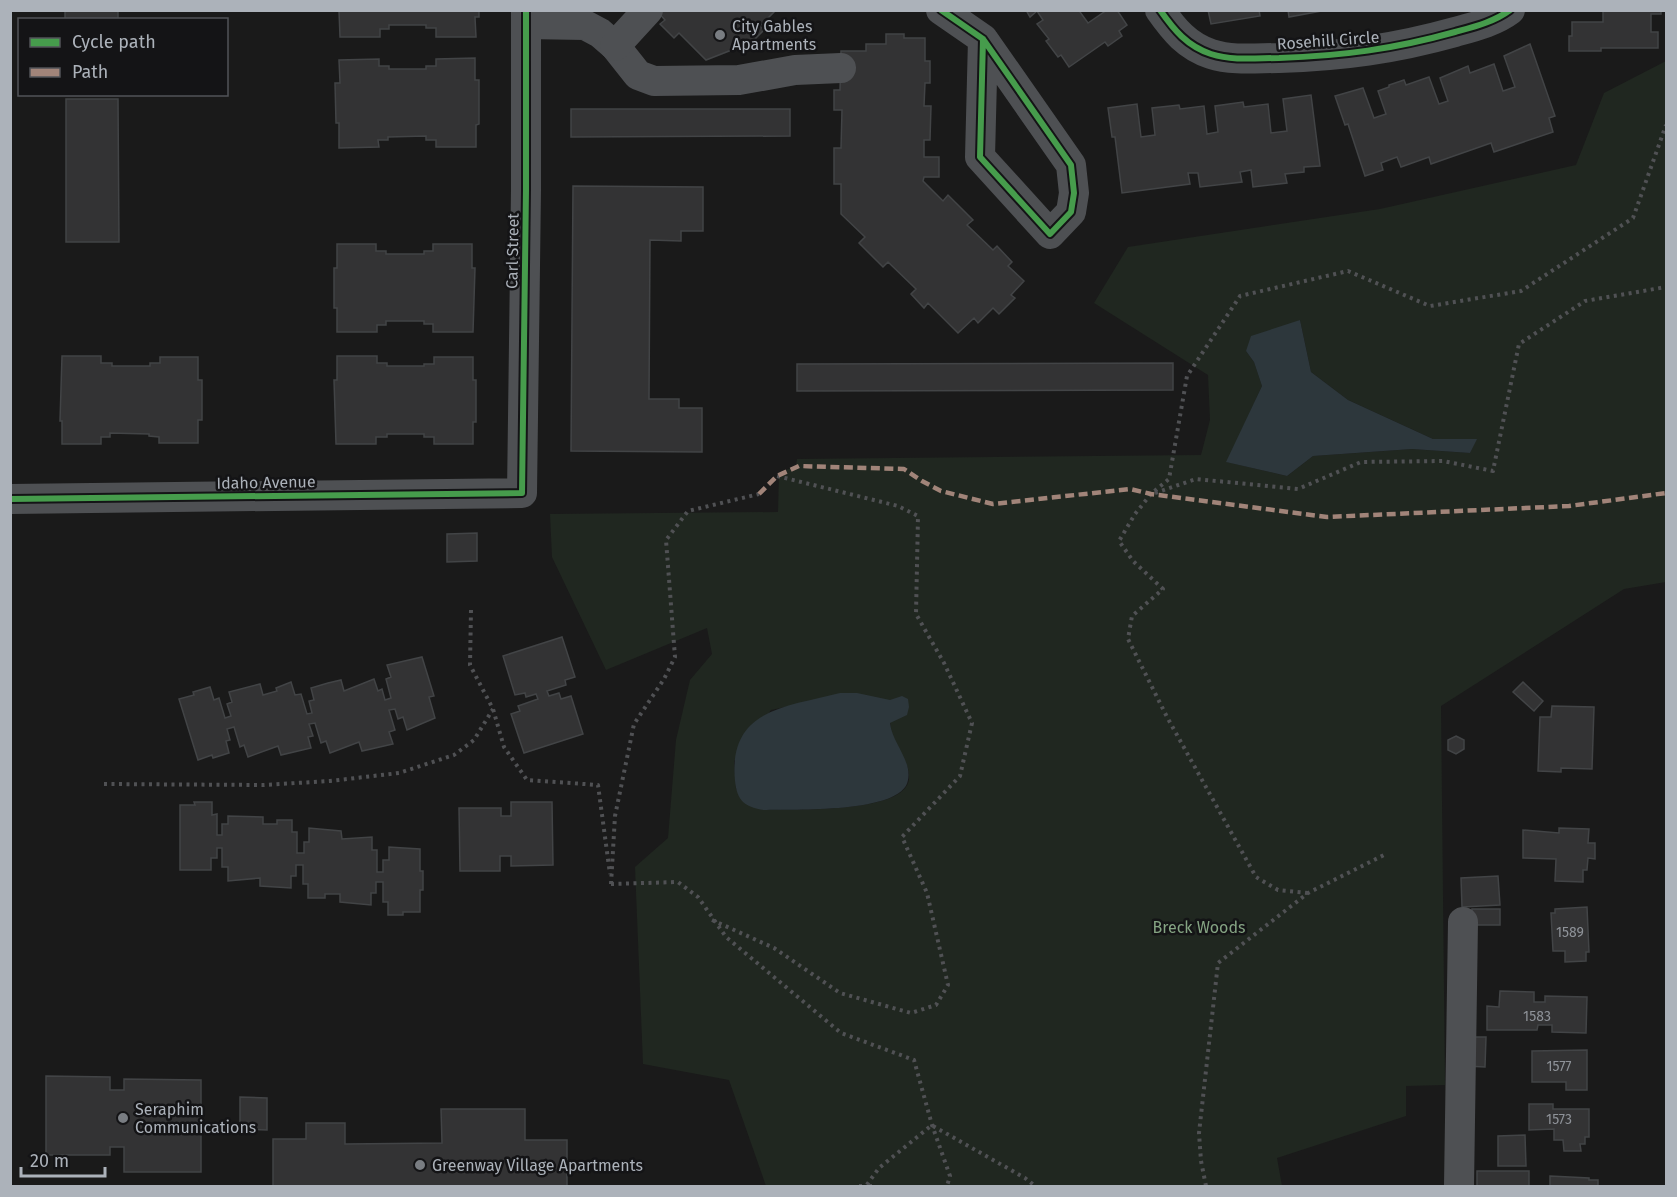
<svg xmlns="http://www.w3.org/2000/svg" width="1677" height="1197" viewBox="0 0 1677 1197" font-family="'Fira Sans',sans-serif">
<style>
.green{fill:#202720;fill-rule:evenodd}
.water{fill:#2d373c}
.building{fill:#333334;stroke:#424446;stroke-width:1.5}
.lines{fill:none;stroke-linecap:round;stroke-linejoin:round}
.path{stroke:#505154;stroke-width:4;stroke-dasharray:3 4.5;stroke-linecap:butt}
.minor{stroke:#4e5053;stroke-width:30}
.quiet{stroke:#a18479;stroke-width:4.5;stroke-dasharray:9 4.5;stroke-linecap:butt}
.cycleway-casing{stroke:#141416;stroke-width:10}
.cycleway{stroke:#469c4c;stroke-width:6}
.poi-dot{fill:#797d82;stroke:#141416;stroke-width:2}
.labels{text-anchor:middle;stroke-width:5;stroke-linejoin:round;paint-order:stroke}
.number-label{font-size:14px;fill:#8e9298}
.poi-label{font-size:16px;fill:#acb2ba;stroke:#141416;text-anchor:start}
.street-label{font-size:16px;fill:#acb2ba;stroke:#141416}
.park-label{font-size:16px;fill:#85a483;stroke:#141416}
</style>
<rect width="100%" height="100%" fill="#1a1a1a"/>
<!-- green -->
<path class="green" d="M1666,61V582L1624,589L1441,706L1445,1085L1406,1086V1116L1277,1158L1282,1186H766L729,1080L643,1064L635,867L668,838L676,740L690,680L712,654L707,628L606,670L552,557L550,514L778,512L779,473L796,466L797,459L1201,455L1210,420L1208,375L1094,303L1128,247L1380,209L1576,165L1604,93ZM1300,320L1311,372L1348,400L1433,439H1476L1470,453L1412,449L1313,456L1287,476L1227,462L1262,386L1254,362L1246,351ZM890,700C890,712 889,725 893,737C898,751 910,763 909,779C906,814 791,809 764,810L736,789L734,761L771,710L799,704Z"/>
<!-- water -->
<g class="water">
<path d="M1300,320L1311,372L1348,400L1433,439H1477L1470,453L1412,449L1313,456L1287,476L1226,462L1262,386L1254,362L1246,351L1251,336Z"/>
<path d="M840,693H857L890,700L902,696L908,699L909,707L907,715L890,723C892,743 912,760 908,780C903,814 791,809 764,810C745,807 737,801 735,781C728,708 787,707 840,693Z"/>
</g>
<!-- building -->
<g class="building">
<rect x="65" y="10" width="53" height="10"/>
<path d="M337,10H479V17H475L476,37H436V28H426V25H389V29H380V37H340L339,11Z"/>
<path d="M656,10H773L774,12L760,26L764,30L752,42L706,60L679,33L674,38L660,24L665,20Z"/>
<path d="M1026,10H1083L1080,12L1088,23L1107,10H1117L1127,25L1119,31L1122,36L1108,46L1105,42L1069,67L1061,55L1058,57L1046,41L1049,39L1037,24L1043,20L1037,11L1030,17Z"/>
<path d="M1208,10H1259L1260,16L1211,24Z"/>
<path d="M1288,10H1327L1289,17Z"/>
<path d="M1603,10H1661V14H1651V32H1658V48H1601V51H1569V36H1572V22H1603Z"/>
<path d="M886,34H904V38H925V61H930V83H925L924,106H931L930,140H924V157H939V177H924L923,181L943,201L948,195L973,220L967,225L993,250L997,246L1012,262L1008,266L1024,281L1011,295L1015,298L999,314L993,308L978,323L974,318L958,333L928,303L924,308L911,294L916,289L888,262L883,267L859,243L865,237L841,214V184H834V148H841L842,110H834V90H840L841,51H866V44H886Z"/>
<path d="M1530,44L1555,116L1549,118L1553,132L1494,152L1491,143L1431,164L1429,157L1401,167L1397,157L1381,163L1383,170L1365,176L1348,124L1345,125L1335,96L1363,88L1374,118L1386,114L1378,91L1389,87V85L1404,80L1406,85L1429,77L1439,104L1448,101L1440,78L1468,66L1470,73L1494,64L1503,91L1515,87L1504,56Z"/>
<path d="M475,58V80H479V124L476,125V147H436V140H426V136L388,137V140H378L379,147L339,148V123H336L335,83H340L339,60L379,59V66H389V69H426V66H436V59Z"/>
<path d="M1311,95L1320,166L1304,167V172L1285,174L1287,183L1253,187L1251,170L1240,172L1242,182L1200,187L1198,173H1188L1190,184L1122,193L1115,137H1112L1108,108L1137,104L1141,137L1155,135L1152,108L1179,105L1180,109L1204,106L1207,134L1218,132L1215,106L1243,102L1244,107L1268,104L1271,133L1287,131L1283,99Z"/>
<path d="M66,99H118L119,242H66Z"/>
<path d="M571,109H790V136L571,137Z"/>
<path d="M573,186L703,187V231H681V241L650,240L649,399H679V408H702V452L571,451Z"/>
<path d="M337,244H376V251H386V254H424V251H433V244H472V268H475L473,332H433V324H424V321H386V325H377V332H337V308H334V268H337Z"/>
<path d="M62,356H101V363H112V366H150V363H160V357H198V380H202V420H198V443H159V437L149,436V434L110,433V437H101V444H62V421H60Z"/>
<path d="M337,356H377V363H387V366H424V364H434V357H473V380H476V422H473V444H434V437H424V434H387V437H376V444H336L334,380H337Z"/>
<path d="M1173,363V390L797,391V364Z"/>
<path d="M477,533V561L447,562V534Z"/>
<path d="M562,637L575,677L565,680L566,685L547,691L549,696L559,693L561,699L571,696L583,734L524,753L511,714L520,711L518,706L538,699L536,694L526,697L525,693L515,695L503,656Z"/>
<path d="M422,657L434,696L429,697L435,718L407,730L403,717L398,719L395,709L389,710L395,730L389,732L393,744L362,751L359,742L330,753L326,741L321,743L315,723L309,724L313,736L308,737L311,748L281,755L278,746L248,757L244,745L240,747L234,727L227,729L230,740L226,741L229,753L213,758L212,755L198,760L179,699L194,695L193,692L210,687L214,700L219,698L225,718L231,716L227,704L232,702L229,692L260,684L263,695L277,691L276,688L291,682L295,695L301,694L307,714L312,713L309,701L314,700L311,688L328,683L341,680L344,691L374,679L378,691L382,689L385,700L391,698L386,679L391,677L387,665Z"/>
<path d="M1523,682L1543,701L1534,711L1513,692Z"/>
<path d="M1552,706L1594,707L1592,769L1561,768V772L1538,771L1540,717H1551Z"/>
<path d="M1456,736L1464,740V749L1456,754L1448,750V740Z"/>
<path d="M194,802H212V815L217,814V835H222V824H228V816L263,817V824H277V820H292V832H297V853H304V842H309V828L341,831L342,839L372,837V850H377V872H383V860H389V847L420,849V871H423V890H420V912H403V915H388V902H383V882H376V893H371V905L340,902V894H325V898H308V884H303V865H296V876H291V888L260,886V878L228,881V867H222V848H217V858H211V870H180V805H195Z"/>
<path d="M511,802H552L553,865L511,866V856H500V871H460L459,808H501V816H511Z"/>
<path d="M1559,828L1589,829L1588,843H1595V859L1588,858L1587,870H1583V882L1555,881L1556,859L1523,858V830L1559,833Z"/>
<path d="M1498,876L1500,905L1462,907L1461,878Z"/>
<path d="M1587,907L1589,952H1586V961L1565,962V951H1553L1551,913H1555V909Z"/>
<rect x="1472" y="909" width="28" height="16"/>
<path d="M1500,991L1534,992V1002H1545V996L1587,997L1586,1033L1552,1032V1025H1538L1537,1030H1487V1006L1499,1007Z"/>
<path d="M1468,1037H1486L1485,1067L1466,1066Z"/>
<path d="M1587,1050V1090H1566V1082H1532V1051Z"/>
<path d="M46,1076L110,1077V1090H124V1079L201,1080V1172H124V1147H110V1155H46Z"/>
<path d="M240,1097L267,1098V1130L240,1129Z"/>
<path d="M1529,1104H1553V1109H1589V1137H1585V1144H1580L1581,1151H1564L1563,1140H1554V1129L1529,1130Z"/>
<path d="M441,1109H525V1140H567V1186H273V1139H306V1123H345V1144L442,1143Z"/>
<path d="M1525,1135L1526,1166H1498V1136Z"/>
<rect x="1477" y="1171" width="52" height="15"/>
<path d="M1550,1176L1589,1178V1180H1598V1186H1550Z"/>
</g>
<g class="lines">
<!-- path -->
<g class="path">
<path d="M1155,493L1196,479L1298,489L1361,462L1443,461L1493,471L1519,344L1585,301L1666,287"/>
<path d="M471,610L470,665L493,709L504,747L527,780L598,785L610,874"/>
<path d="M104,784L263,785L330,781L399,773L454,755L474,740L493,709"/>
<path d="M611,884L678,882L698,897L726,937L841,1033L914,1060L932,1125L950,1176L947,1186"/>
<path d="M611,884L615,816L634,724L664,679L675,657L666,540L688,511L759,494"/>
<path d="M1308,893L1278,890L1256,877L1167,717L1128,639L1132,616L1163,589L1133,561L1119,541L1135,514L1151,494L1169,479L1187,376L1240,296L1348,271L1430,306L1521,291L1633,218L1666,125"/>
<path d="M712,920L774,948L840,993L911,1013L936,1005L948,985L927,893L902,837L960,776L972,723L944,663L916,614L918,516L898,506L777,476"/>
<path d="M933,1126L1025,1178L1035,1186"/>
<path d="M859,1186H866"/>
<path d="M872,1186H866L879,1168L932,1125"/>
<path d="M1206,1186L1201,1161L1199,1133L1218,963L1308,893L1384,855"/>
</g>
<!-- minor -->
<g class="minor">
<path d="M941,10L983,39L1071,165L1074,193L1071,212L1050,234L980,157L983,39"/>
<path d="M1160,10C1174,30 1187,46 1211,54C1233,61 1257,58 1279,58C1342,56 1394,49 1455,32C1473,27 1494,22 1510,10"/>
<path d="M526,24L585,25L600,33L615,46L638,75L654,81L739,80L795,70L841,68"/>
<path d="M615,46L648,10"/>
<path d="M10,499L522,493L526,190V10"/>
<path d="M1459,1186L1463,922"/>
</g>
<!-- quiet -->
<path class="quiet" d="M759,494L777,476L799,466L904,469L922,481L941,491L993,504L1130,489L1151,494L1327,517L1569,506L1666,493"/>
<defs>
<g id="cycleway">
<path d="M941,10L983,39L1071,165L1074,193L1071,212L1050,234L980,157L983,39"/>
<path d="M1160,10C1174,30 1187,46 1211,54C1233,61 1257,58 1279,58C1342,56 1394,49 1455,32C1473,27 1494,22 1510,10"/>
<path d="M10,499L522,493L526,190V10"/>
</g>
</defs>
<!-- cycleway casing -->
<use href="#cycleway" class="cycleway-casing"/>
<!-- cycleway -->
<use href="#cycleway" class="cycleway"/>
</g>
<!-- markers -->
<g class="poi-dot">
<circle cx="720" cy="35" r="6"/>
<circle cx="123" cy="1118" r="6"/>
<circle cx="420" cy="1165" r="6"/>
</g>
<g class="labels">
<!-- number labels -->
<g class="number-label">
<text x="1570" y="937">1589</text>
<text x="1537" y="1021">1583</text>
<text x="1559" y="1071">1577</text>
<text x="1559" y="1124">1573</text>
</g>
<!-- poi labels -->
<g class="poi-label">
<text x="732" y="32">City Gables<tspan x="732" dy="18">Apartments</tspan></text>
<text x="135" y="1115">Seraphim<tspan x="135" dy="18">Communications</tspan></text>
<text x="432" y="1171">Greenway Village Apartments</text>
</g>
<!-- street labels -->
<g class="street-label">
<text transform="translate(1328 40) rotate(-4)" y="6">Rosehill Circle</text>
<text transform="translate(512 251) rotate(-89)" y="6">Carl Street</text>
<text transform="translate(266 482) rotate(-1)" y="6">Idaho Avenue</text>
</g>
<!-- park labels -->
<g class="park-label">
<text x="1199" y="933">Breck Woods</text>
</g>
</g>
<!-- border -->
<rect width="1677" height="1197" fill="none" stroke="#acb2ba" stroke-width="24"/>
<!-- legend -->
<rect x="18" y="18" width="210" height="78" fill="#141416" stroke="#515358" stroke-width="1.5"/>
<rect x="30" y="38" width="30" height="9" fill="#469c4c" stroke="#515358" stroke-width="1.5"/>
<text x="72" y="48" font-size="18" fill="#acb2ba">Cycle path</text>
<rect x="30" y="68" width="30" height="9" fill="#a18479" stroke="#515358" stroke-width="1.5"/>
<text x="72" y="78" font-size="18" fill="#acb2ba">Path</text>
<!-- scale -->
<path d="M21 1167v9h84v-9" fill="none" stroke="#acb2ba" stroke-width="3"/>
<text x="30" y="1167" font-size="18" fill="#acb2ba" stroke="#141416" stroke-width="4.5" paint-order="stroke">20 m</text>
</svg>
